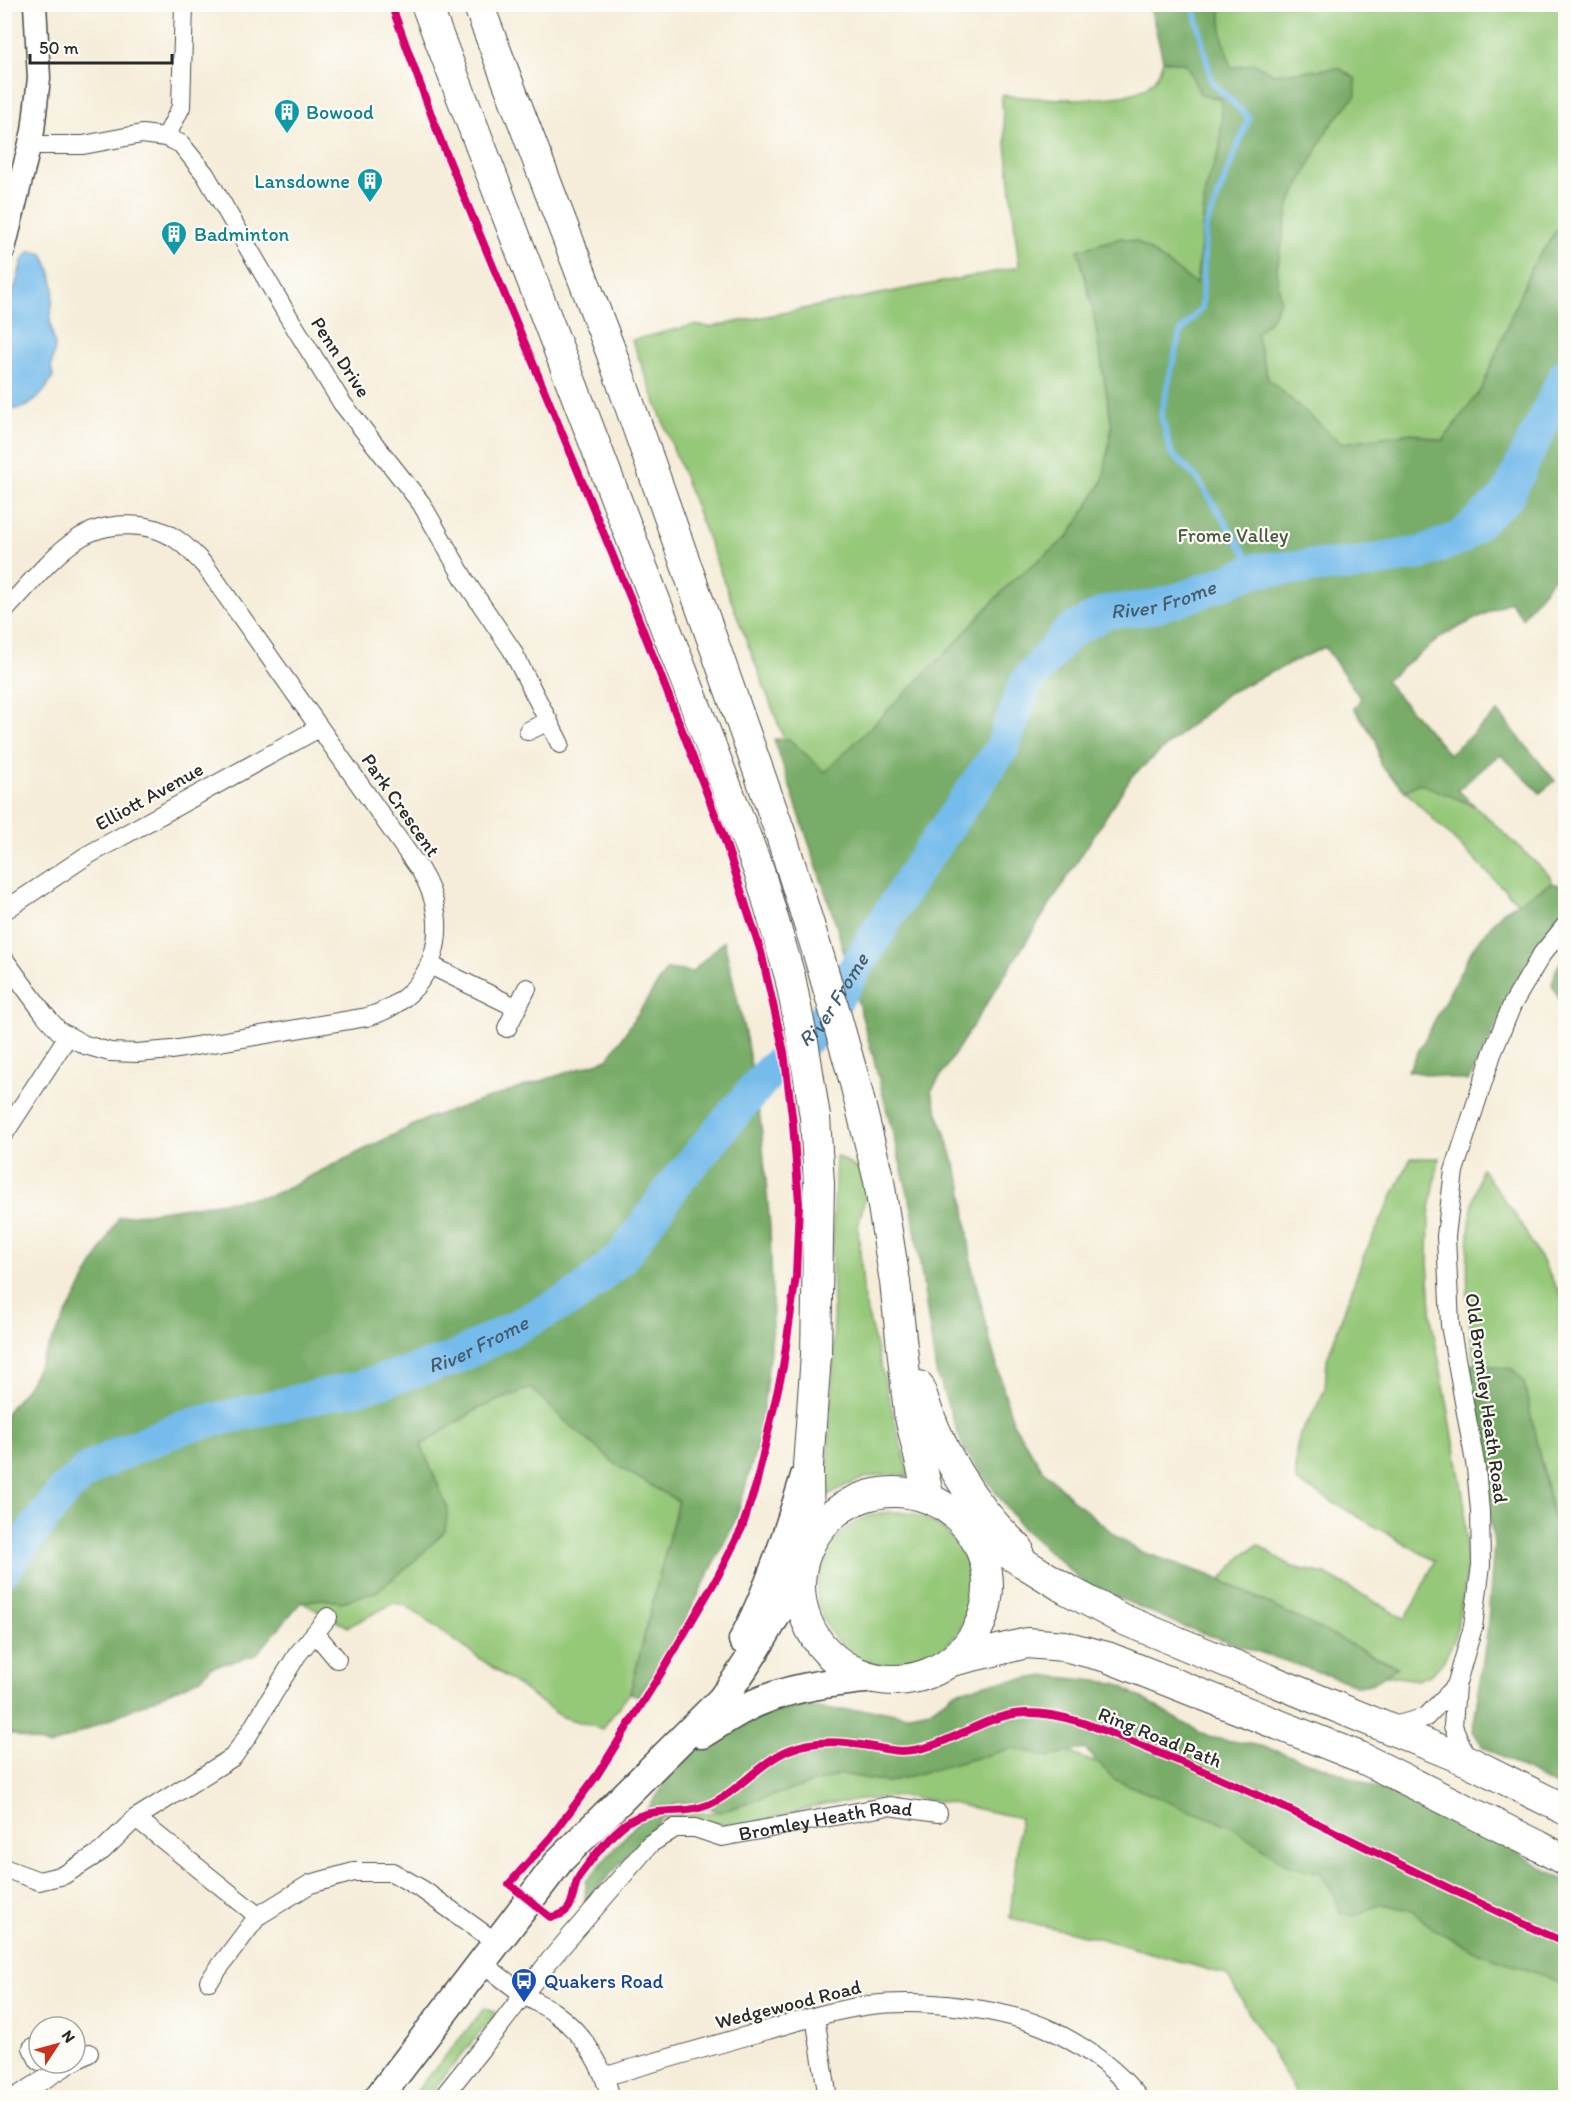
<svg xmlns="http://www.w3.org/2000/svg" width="1570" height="2102" viewBox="0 0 1570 2102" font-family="Itim,sans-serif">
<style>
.green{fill:#95c878;stroke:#607a52;stroke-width:1.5}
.forest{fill:#78ac68;stroke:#526c4a;stroke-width:1.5}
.water{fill:#74bbeb;stroke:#50738b;stroke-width:1.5}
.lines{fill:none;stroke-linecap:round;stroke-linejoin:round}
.stream{stroke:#74bbeb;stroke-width:6}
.river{stroke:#74bbeb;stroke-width:34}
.minor-casing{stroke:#494845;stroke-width:20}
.tertiary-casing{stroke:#494845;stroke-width:25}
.primary-casing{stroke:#494845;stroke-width:31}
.trunk-casing{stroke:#494845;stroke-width:32}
.minor{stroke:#fff;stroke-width:18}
.tertiary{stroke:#fff;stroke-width:22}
.primary{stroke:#fff;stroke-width:28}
.trunk{stroke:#fff;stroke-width:30}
.cycleway-casing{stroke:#fdfcf7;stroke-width:11}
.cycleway{stroke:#d6006c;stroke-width:8}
.labels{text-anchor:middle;stroke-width:4.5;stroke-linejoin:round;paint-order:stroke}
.culture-label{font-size:20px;fill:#0d838f;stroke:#fdfcf7;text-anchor:start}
.street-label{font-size:20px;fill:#2b2b2b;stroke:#fdfcf7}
.park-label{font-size:20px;fill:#4b5a42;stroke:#fdfcf7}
.transit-label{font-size:20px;fill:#164399;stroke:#fdfcf7;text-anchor:start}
.water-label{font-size:21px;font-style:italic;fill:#455d6e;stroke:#fdfcf7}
</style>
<rect width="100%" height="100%" fill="#fdfcf7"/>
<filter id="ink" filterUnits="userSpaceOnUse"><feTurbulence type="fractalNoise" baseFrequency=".0167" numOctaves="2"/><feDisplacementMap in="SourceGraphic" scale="12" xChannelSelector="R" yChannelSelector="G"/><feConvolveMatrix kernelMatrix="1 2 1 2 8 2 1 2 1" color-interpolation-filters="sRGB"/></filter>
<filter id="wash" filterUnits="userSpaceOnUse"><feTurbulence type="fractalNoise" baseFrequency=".008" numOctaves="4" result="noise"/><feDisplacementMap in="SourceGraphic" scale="24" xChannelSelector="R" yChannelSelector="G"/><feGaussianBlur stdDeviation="1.35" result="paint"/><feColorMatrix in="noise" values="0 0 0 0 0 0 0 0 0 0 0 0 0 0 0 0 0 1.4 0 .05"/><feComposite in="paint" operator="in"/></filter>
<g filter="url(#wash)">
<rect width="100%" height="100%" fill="#f5edd9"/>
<!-- green -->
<g class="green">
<path d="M1220,5H1565V218L1531,268L1482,388L1443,441L1412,433L1341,444L1268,379L1256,334L1272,318L1280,301L1277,268L1289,205L1328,128L1356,95L1339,68L1274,74L1254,64L1231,68L1222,35Z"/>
<path d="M1163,60L1186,64L1201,95L1220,98L1222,116L1220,148L1205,192L1201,246L1196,284L1138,242L1121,238L1078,250L1092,305L1112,426L1103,481L1068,537L1011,582L949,650L825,773L789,739H784L632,340L694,325L711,327L1019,267L1001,95C1032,98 1122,105 1146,87C1156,80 1160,72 1163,60Z"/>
<path d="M1419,782L1475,806L1550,876L1551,883L1518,903L1405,791Z"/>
<path d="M836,1156L860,1170L866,1194L858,1227L864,1300L909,1476C880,1469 853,1481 828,1495L826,1487L834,1355L832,1253Z"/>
<path d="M1411,1158H1439L1429,1215L1428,1261L1432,1324L1448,1407L1465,1506L1466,1580L1454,1641L1442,1663L1432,1674L1417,1680L1385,1675L1396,1667L1221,1580L1245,1553L1258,1545L1292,1567L1325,1574L1406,1619L1435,1561L1296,1481V1452L1300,1434L1314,1412L1325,1389L1327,1359L1364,1255Z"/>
<path d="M1481,1168L1518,1219L1565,1302V1575L1543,1468L1512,1369L1475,1364C1467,1315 1465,1263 1471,1214C1473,1199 1478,1183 1481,1168Z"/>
<path d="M531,1388L563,1419L618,1466L678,1501L630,1693L602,1729L562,1717L405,1605L394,1603L348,1627L301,1602L322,1599L341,1602L377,1591L390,1580L448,1509L421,1445L479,1408Z"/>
<circle cx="894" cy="1589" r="77"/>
<path d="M1030,1738L1173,1792L1565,1955V2097H1298L1227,1975L1102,1939L1010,1918L1020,1818L946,1802L899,1796L824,1804L737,1828L709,1823L665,1819L669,1815L720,1812L841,1774L888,1782L1013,1748Z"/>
<path d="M485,2008L496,2013L427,2097H420L415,2093Z"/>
</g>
<!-- forest -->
<g class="forest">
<path d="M1148,5H1220L1222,35L1231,68L1254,64L1274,74L1339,68L1355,78L1356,95L1328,128L1289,205L1277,268L1280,301L1272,318L1256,334L1268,379L1341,443L1412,433L1443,441L1482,388L1531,268L1565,218V563L1522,618L1510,601L1444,635L1385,681L1449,754L1498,712L1555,781L1540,793L1500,754L1458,790L1475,806L1419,783L1405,791L1380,765L1376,740L1354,708L1361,699L1325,647L1228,693L1131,777L931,1091L962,1186L972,1267L990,1341L1013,1423L1042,1469L1072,1499L1119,1538L1139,1551L1212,1576L1397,1667L1371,1684L1359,1686L1188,1628L1086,1584L1022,1528L964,1450L936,1372L912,1209L873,1056L835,921L774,739H789L825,772L949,650L1011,582L1068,537L1103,481L1112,426L1092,305L1078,250L1121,238L1138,242L1196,284L1201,246L1205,191L1220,148L1222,116L1220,98L1201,95L1186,64L1163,60L1152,14Z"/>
<path d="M1551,883L1565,886V904L1530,956L1477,1066L1468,1081L1408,1071L1473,948L1502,912Z"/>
<path d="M724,941L746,1038L761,1125L770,1227L773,1326L760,1435L736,1519L678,1636L639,1696L630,1693L678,1501L618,1466L563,1419L531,1388L479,1408L421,1445L448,1509L445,1531L408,1567L377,1591L341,1602L322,1599L301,1602L256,1655L211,1667L200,1679L50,1746L5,1732V1414L27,1387L119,1217L272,1195L428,1118L608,1059L667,969L692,972Z"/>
<path d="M1565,954V1000L1562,1004L1552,985L1556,970Z"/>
<path d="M1466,1363L1513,1369L1524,1383L1565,1575V1791L1483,1747L1473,1731L1487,1633L1494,1544Z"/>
<path d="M1048,1676L1116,1683L1208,1737L1261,1746L1321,1766L1422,1806L1485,1833L1565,1881V1986L1550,1978L1482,1954L1437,1931L1410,1910L1382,1904L1353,1916L1340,1913L1335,1896L1319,1872L1290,1867L1231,1826L1185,1809L1114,1779L1084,1748L1050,1757L1013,1748L888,1782L841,1774L720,1812L695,1802L676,1803L585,1902L586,1881L637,1823L661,1790L664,1777L693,1750L727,1735L761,1716L802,1706L833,1710H880L904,1715L930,1710L955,1692L989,1683Z"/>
</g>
<!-- water -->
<path class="water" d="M30,251L43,254L50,269L54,288L50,321L55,347L51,367L53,377C44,394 26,416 5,407V309L16,284L22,261Z"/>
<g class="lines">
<!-- stream -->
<path class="stream" d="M1193,4L1212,82L1249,118L1205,229L1202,307L1180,333L1161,414L1171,453L1197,478L1256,570"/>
<!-- river -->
<path class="river" id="s1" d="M4,1569L65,1490L89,1469L121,1453L183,1427L365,1386L453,1359L578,1295L622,1257L677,1181L770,1071L818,1028L918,868L1002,748L1026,683L1069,632L1107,612L1149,608L1184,598L1256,570L1356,564L1421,553L1460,538L1507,496L1566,374"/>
</g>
</g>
<g filter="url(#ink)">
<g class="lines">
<defs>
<g id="minor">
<path d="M166,137L181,107L184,4"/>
<path d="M31,145H83L142,134L166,137L181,144L205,174L288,316L342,403L421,503L466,582L512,650L560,744"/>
<path d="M4,611C25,590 52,555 76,540C104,521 148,520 176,539C188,547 197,557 206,567L420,870C456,927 434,998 367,1017L172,1050L137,1053L110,1052L85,1045L59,1031L45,1015L4,959"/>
<path d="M528,731L549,721"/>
<path d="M4,911L86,856L319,728"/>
<path d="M430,965L517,1008"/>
<path d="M507,1028L527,988"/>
<path d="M4,1134L68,1036"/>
<path d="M316,1634L337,1659"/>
<path d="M1387,1728L1426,1717L1456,1686"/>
<path d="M1468,1761L1453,1726L1456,1686L1473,1627L1481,1565L1480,1511L1476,1468L1450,1325L1446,1236L1454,1171L1492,1054L1512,1005L1542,954L1566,925"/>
<path d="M136,1818L258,1916"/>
<path d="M4,1868L39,1881L64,1875L102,1851L136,1818L233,1757L247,1737L297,1655L328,1617"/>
<path d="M482,1962C495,1973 509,1984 523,1994C533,2001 545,2006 555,2013C584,2034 602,2064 611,2098"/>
<path d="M209,1981L258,1916L310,1884L354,1872H392L423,1890L497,1943"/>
<path d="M815,2017L828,2098"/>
<path d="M32,2048L39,2061"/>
<path d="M75,2061L89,2053"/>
<path d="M606,2076C658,2061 711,2046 764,2031C798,2021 834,2010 870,2005C923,1999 1005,2008 1053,2031C1085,2047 1117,2070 1139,2098"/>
<path d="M14,2098L71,2063"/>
<path id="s2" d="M442,2098L502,2023L550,1960L650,1844L675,1828H695L722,1837L889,1806L938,1813"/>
</g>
<path id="tertiary" d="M4,249L33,131L39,78L35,4"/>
<g id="primary">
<path d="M743,1640C770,1589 788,1532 805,1476"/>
<path d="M702,1734C723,1721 745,1706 768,1698C802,1685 838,1682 874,1678"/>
<path d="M378,2098L560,1860L721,1700C752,1660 776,1616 801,1571"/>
</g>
<g id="trunk">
<path d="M426,4L760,874L790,977L804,1047L815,1117L819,1184L816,1355L808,1466L809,1544"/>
<path d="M478,4L611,352L781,835L820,960L854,1079L879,1181L895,1282L909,1413L929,1498"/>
<path d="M919,1386C937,1446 971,1506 1018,1548"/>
<circle cx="894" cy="1586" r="94"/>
<path d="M970,1530L1066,1589L1122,1619L1468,1761L1566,1810"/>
<path d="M952,1661L1027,1643L1064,1646L1107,1657L1360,1757L1539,1846L1566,1861"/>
</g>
</defs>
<!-- minor casing -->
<use href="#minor" class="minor-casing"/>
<!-- tertiary casing -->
<use href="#tertiary" class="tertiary-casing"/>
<!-- primary casing -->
<use href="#primary" class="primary-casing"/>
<!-- trunk casing -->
<use href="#trunk" class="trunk-casing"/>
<!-- minor -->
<use href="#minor" class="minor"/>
<!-- tertiary -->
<use href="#tertiary" class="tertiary"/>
<!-- primary -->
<use href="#primary" class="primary"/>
<!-- trunk -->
<use href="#trunk" class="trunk"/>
<defs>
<path id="cycleway" d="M391,4L439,136L630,597L723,835L761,952L784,1052L793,1124L799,1203L796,1276L783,1367L756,1485L742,1528L718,1576L663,1670L597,1775L551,1837L509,1884L550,1917C579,1914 569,1892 580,1875C591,1860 604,1843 617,1831C647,1801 676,1818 708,1805C738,1792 760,1762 789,1750C814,1739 842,1741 868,1746C879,1748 891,1751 902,1751C946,1751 984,1712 1028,1713C1071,1713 1114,1735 1154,1751C1295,1806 1427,1882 1566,1943"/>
</defs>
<!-- cycleway casing -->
<use href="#cycleway" class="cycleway-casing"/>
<!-- cycleway -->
<use href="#cycleway" class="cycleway"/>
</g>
</g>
<!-- icons -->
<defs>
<symbol id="building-pin" viewBox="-11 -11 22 30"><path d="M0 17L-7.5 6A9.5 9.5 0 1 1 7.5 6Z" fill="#0f9aa8" stroke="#fdfcf7"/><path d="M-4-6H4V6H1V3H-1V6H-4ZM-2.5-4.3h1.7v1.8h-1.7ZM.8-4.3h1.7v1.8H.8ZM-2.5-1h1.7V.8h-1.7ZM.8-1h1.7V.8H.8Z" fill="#fff"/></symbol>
<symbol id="bus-pin" viewBox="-11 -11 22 30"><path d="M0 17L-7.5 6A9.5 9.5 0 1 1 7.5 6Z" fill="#1a4fb4" stroke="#fdfcf7"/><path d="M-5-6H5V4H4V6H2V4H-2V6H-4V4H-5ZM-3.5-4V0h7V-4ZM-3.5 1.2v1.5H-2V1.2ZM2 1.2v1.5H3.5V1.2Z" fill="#fff"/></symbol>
</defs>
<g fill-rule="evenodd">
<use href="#building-pin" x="272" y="97" width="30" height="40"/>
<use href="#building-pin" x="355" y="166" width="30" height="40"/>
<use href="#building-pin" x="159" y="219" width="30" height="40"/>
<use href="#bus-pin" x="509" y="1966" width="30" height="40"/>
</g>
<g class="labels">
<!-- culture labels -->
<g class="culture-label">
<text x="306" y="119">Bowood</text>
<text x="350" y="188" text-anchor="end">Lansdowne</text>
<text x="194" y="241">Badminton</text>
</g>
<!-- street labels -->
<g class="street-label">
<text transform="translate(341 357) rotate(57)" y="7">Penn Drive</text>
<text transform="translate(149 796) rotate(-29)" y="7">Elliott Avenue</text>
<text transform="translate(401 805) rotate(55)" y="7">Park Crescent</text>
<text transform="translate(1487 1398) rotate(82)" y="7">Old Bromley Heath Road</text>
<text transform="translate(1160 1737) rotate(22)" y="7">Ring Road Path</text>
<text dy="7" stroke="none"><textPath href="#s2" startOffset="512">Bromley Heath Road</textPath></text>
<text transform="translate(788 2004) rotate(-14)" y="7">Wedgewood Road</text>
</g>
<!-- park labels -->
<g class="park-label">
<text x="1233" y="542">Frome Valley</text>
</g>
<!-- transit labels -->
<g class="transit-label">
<text x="544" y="1988">Quakers Road</text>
</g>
<!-- water labels -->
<g class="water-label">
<text dy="7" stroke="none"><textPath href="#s1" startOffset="1586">River Frome</textPath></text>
<text dy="7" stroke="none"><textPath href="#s1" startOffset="1046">River Frome</textPath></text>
<text dy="7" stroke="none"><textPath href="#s1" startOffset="542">River Frome</textPath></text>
</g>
</g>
<!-- margin -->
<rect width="1570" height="2102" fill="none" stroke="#fdfcf7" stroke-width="24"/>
<!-- north arrow -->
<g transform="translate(57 2045) rotate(54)"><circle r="28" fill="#fdfcf7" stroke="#a9a8a5" stroke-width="1.5"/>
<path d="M0-4.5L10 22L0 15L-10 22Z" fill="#c8321e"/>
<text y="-9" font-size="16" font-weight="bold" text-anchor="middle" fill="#2b2b2b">N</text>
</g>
<!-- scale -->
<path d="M30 54v9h142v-9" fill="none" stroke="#2b2b2b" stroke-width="3"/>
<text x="39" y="54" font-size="18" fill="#2b2b2b" stroke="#fdfcf7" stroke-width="4.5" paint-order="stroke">50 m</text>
</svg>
